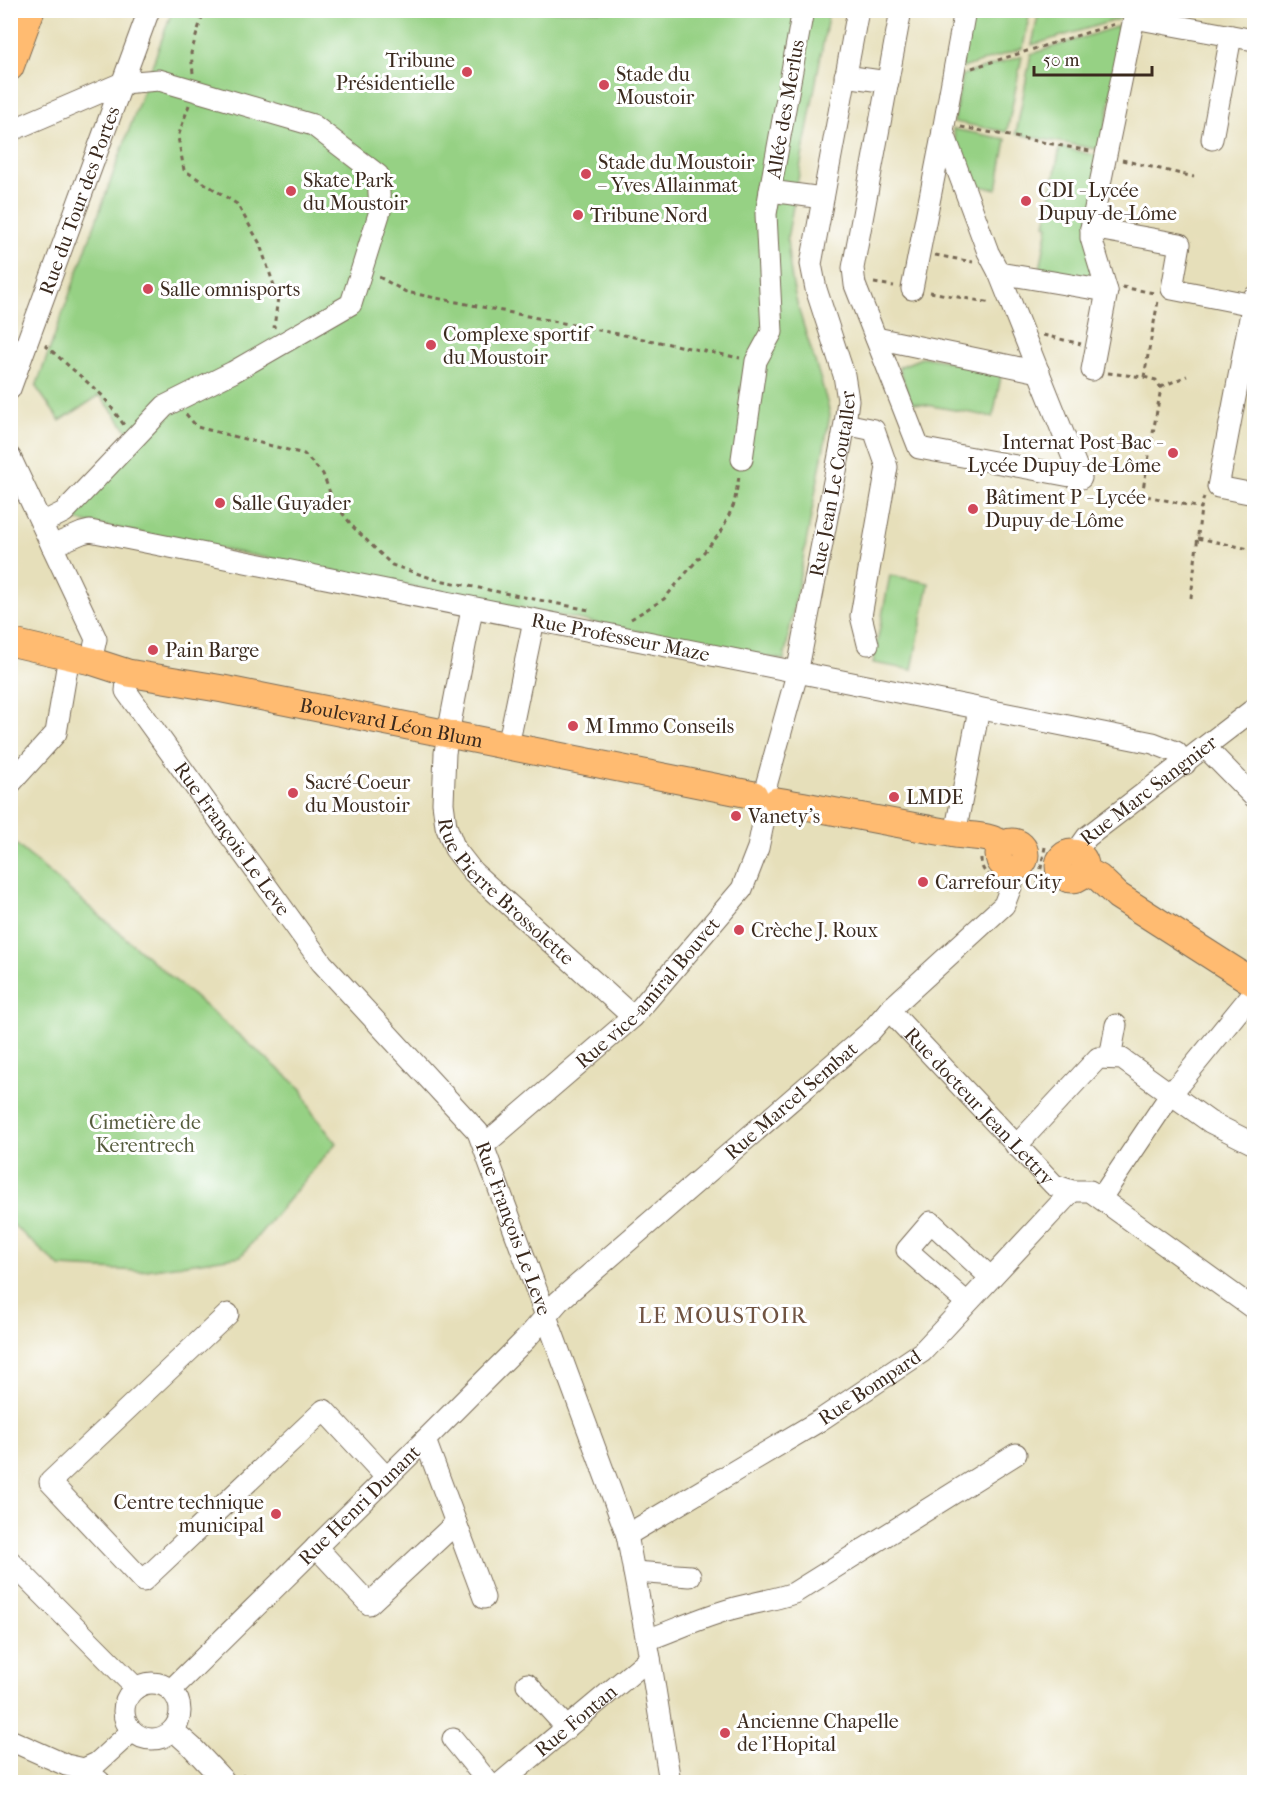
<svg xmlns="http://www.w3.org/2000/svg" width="1265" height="1793" viewBox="0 0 1265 1793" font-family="'IM FELL French Canon',serif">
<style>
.green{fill:#96d184;stroke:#687e51;stroke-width:1.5}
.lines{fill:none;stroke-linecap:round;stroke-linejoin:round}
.minor-casing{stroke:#776955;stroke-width:23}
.major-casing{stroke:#776955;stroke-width:29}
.path{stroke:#776955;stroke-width:3;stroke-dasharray:4.5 4.5;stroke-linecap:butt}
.minor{stroke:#fff;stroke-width:21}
.major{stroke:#ffbb71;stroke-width:27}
.poi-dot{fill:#d1495b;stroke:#fff;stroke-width:2}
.labels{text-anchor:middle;stroke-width:6;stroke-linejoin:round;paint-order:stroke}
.poi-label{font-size:20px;fill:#3b2a1e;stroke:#fff;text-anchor:start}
.street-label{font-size:20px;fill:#3b2a1e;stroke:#fff}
.park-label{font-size:20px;fill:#565c3d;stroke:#fff}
.quarter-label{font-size:22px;letter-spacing:1.5px;fill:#715442;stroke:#fff}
</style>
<rect width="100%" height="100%" fill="#fff"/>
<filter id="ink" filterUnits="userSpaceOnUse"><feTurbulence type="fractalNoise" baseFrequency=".0167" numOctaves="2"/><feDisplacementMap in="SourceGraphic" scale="12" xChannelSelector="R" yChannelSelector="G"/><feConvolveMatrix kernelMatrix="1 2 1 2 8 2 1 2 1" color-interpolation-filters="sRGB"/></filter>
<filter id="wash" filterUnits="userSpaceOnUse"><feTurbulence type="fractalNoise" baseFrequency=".008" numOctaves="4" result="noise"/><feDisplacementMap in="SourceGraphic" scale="24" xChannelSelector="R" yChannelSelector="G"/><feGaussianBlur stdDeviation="1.35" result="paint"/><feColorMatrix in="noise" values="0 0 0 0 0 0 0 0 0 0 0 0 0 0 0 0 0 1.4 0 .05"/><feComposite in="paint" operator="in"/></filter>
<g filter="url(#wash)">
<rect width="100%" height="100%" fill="#e6dfba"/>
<!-- green -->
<g class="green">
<path d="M172,11H829L787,239C789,261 791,282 797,303C807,341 822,377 830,415L784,660L69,519L136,442L100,395L60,421L36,387Z"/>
<path d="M968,11H1030L1023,48L957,70Z"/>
<path d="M1039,11H1127L1126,17L1032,45Z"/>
<path d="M1125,24L1101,150L1016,134L1031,54Z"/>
<path d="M1022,56L1007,132L954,122L962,75Z"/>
<path d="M953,129L1006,139L997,189L965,184Z"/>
<path d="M1060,147L1099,156L1098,281L1040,270L1048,226L1045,225Z"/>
<path d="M924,357L1002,371L993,417L910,402L899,367Z"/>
<path d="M890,575L929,583L912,670L873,663Z"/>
<path d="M11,840L302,1089L312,1112L336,1143L241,1256L140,1271L60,1267L11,1223Z"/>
</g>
</g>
<g filter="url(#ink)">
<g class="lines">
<defs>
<g id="minor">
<path d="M803,10L770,191L823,198"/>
<path d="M901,10L853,268L855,285L919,448L1081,478L999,273"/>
<path d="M965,10L943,131L988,252L999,273L1107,291"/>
<path d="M845,76L888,82"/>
<path d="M10,131L122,83L159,80L313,125L378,175L380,211L351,304L233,372L165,406L64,512L42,523"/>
<path d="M1212,139L1231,36"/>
<path d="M1091,228L1180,244L1172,289L1253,305"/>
<path d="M912,289L943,131"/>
<path d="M1254,297L1218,487L1254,494"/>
<path d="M876,338L1039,372"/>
<path d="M1092,370L1107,291L1091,238V228L1134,18L1254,40"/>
<path id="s1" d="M10,389L149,10"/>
<path d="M845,424L874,430L887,467L861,616L868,644"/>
<path d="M10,457L96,639L91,661"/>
<path d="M742,459L756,361L772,332L766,214L770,191"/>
<path id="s2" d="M52,546L82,533L90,531L1153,743L1176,752L1185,764"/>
<path id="s3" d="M472,609L448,734L445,753L443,803L446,826L455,849L473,872L633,1017"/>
<path id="s4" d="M128,673L126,691L322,963L478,1132L627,1535L650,1658L670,1782"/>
<path d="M508,746L534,620"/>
<path d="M1206,748L1254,797"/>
<path d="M10,784L56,733L69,656"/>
<path id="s5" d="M766,786L797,674L845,424L848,400L844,375L816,289L811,264L858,10"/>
<path d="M955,834L979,709"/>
<path id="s6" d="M1075,854L1087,837L1254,709"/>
<path id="s7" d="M889,1010L1054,1185L1072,1191H1090L1254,1309"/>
<path d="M1110,1058L1116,1025"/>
<path id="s8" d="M484,1145L633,1017L742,889L758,848L766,810"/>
<path d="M1016,1146L1098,1058L1122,1059L1210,1122L1254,1144"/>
<path d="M1101,1198L1171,1094L1254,992"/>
<path d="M967,1303L907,1250L931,1222L991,1278"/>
<path d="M228,1314L50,1482L143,1581L324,1410L386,1477"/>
<path d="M425,1440L484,1598"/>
<path id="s9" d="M627,1535L819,1421L922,1352L1072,1191"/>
<path d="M316,1547L369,1604L456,1523"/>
<path d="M10,1561L136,1688"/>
<path d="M634,1572L690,1576"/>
<path d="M647,1640C675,1630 702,1617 731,1609C752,1603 774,1600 794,1593L1016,1454"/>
<circle cx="152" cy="1711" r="28"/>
<path d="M527,1684L567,1728"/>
<path id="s10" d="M171,1690L425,1440L526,1339L559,1301L870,1032L889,1010L1004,905L1012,884V868"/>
<path d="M173,1730L192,1747L225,1782"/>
<path d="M453,1739L488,1782"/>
<path d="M10,1740L66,1765L84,1769L100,1782"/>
<path d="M84,1769L97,1763L132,1731"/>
<path id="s11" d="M502,1782L650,1658"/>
</g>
<g id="major">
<path d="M10,11L11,10"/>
<path d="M10,67L31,10"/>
<path id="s12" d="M10,642L91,661L128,673L223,689L754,795"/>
<path d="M777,801C835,811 892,823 950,833C968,837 989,834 1003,845"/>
<circle cx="1012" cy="855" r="13"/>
<circle cx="1072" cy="866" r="13"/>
<path d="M1084,870L1099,878L1118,896L1254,983"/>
</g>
</defs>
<!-- minor casing -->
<use href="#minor" class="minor-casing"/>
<!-- major casing -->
<use href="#major" class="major-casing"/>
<!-- path -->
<g class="path">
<path d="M972,68L1115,24"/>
<path d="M193,73L191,53L204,10"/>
<path d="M189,105L178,137L184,170L237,204L259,242L278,297L274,328"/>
<path d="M961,127L1090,151"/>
<path d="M1122,160L1194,177"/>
<path d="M935,255L973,262"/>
<path d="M379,277L406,292L740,358"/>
<path d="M874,283L894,286"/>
<path d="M1122,287L1154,293"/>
<path d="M930,292L992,303"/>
<path d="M1043,335L1081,344"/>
<path d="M45,345L103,396L124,425"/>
<path d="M1108,373L1144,377L1158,301"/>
<path d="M1144,377L1156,380L1161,388L1142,495L1201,508L1204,497"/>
<path d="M1161,387L1187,376"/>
<path d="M186,414L197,427L304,454L323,474L333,501L354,528L392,565L434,579L589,610"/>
<path d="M1198,538L1254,550"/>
<path d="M1191,598L1201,508"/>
<path d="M631,619L664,599L721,532L734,504L739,477"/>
<path d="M1045,847L1037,889L1064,887L1076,891"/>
<path d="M981,858C981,869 985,874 995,878"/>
<path d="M180,1706L190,1720"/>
<path d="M242,1775L249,1782"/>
</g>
<!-- minor -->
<use href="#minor" class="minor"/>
<!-- major -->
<use href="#major" class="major"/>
</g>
</g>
<!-- markers -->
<g class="poi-dot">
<circle cx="467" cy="72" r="6"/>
<circle cx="604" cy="85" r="6"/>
<circle cx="586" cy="174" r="6"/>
<circle cx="291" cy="191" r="6"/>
<circle cx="1026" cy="201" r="6"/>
<circle cx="578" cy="215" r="6"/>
<circle cx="148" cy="289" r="6"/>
<circle cx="431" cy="345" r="6"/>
<circle cx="1173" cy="453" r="6"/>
<circle cx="220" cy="503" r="6"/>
<circle cx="973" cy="509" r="6"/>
<circle cx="153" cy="650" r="6"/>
<circle cx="573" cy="726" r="6"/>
<circle cx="293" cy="793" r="6"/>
<circle cx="894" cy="797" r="6"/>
<circle cx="736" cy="816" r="6"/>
<circle cx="923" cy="882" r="6"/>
<circle cx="739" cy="930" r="6"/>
<circle cx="276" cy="1514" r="6"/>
<circle cx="725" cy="1733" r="6"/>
</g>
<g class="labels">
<!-- poi labels -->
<g class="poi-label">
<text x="455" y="67" text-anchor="end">Tribune<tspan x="455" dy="23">Présidentielle</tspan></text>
<text x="616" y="81">Stade du<tspan x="616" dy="23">Moustoir</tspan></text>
<text x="598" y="169">Stade du Moustoir<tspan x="598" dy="23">– Yves Allainmat</tspan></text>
<text x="303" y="187">Skate Park<tspan x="303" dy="23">du Moustoir</tspan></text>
<text x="1038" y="197">CDI - Lycée<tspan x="1038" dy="23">Dupuy-de-Lôme</tspan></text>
<text x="590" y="222">Tribune Nord</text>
<text x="160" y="296">Salle omnisports</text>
<text x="443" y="341">Complexe sportif<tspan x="443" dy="23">du Moustoir</tspan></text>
<text x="1161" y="449" text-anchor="end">Internat Post-Bac -<tspan x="1161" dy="23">Lycée Dupuy-de-Lôme</tspan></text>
<text x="985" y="504">Bâtiment P - Lycée<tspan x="985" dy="23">Dupuy-de-Lôme</tspan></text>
<text x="232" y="510">Salle Guyader</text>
<text x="165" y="657">Pain Barge</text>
<text x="585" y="733">M Immo Conseils</text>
<text x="305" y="789">Sacré-Coeur<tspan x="305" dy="23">du Moustoir</tspan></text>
<text x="906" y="804">LMDE</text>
<text x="748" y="823">Vanety's</text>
<text x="935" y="889">Carrefour City</text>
<text x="751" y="937">Crèche J. Roux</text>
<text x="264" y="1509" text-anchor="end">Centre technique<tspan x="264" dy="23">municipal</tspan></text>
<text x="737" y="1728">Ancienne Chapelle<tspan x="737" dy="23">de l'Hopital</tspan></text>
</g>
<!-- street labels -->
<g class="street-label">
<text transform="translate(785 109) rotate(-80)" y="7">Allée des Merlus</text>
<text dy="7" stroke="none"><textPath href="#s1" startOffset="201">Rue du Tour des Portes</textPath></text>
<text dy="7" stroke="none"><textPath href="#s5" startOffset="310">Rue Jean Le Coutaller</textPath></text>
<text dy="7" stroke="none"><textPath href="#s2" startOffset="582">Rue Professeur Maze</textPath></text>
<text dy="7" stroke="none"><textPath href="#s12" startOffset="390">Boulevard Léon Blum</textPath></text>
<text dy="7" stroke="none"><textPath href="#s6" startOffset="98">Rue Marc Sangnier</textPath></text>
<text dy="7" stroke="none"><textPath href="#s4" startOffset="200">Rue François Le Leve</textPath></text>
<text dy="7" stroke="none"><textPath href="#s3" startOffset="309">Rue Pierre Brossolette</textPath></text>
<text dy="7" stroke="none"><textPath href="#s8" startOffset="224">Rue vice-amiral Bouvet</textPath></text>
<text dy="7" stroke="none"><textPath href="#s10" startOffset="856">Rue Marcel Sembat</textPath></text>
<text dy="7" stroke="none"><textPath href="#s7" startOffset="132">Rue docteur Jean Lettry</textPath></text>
<text dy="7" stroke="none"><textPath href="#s4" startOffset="686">Rue François Le Leve</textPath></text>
<text dy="7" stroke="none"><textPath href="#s9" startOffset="284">Rue Bompard</textPath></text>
<text dy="7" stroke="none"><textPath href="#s10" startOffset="264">Rue Henri Dunant</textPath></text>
<text dy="7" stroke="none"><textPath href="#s11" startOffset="96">Rue Fontan</textPath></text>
</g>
<!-- park labels -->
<g class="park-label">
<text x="145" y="1129">Cimetière de<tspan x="145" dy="23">Kerentrech</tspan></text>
</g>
<!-- quarter labels -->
<g class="quarter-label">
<text x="723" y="1323">LE MOUSTOIR</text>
</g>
</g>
<!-- margin -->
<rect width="1265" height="1793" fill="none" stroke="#fff" stroke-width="36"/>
<!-- scale -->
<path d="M1034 66v9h118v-9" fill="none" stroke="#3b2a1e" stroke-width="3"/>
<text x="1043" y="66" font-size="18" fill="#3b2a1e" stroke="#ffffff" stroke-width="4.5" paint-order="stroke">50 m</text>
</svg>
